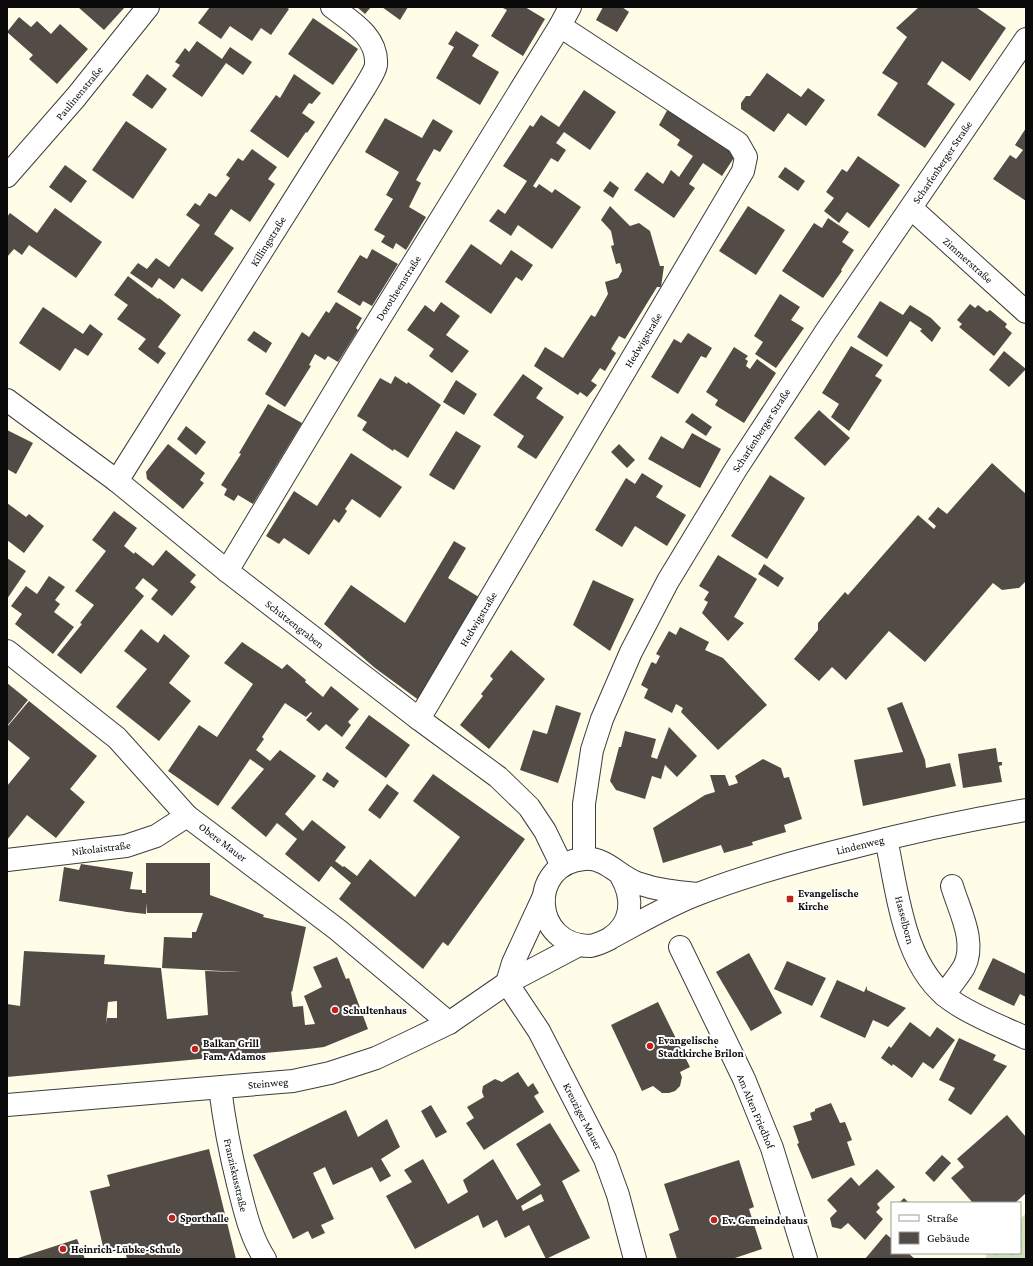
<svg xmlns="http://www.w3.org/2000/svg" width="1033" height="1266" viewBox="0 0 1033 1266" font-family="'Crimson Pro',serif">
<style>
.cemetery{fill:url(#cemetery-stones)}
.building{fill:#534c46;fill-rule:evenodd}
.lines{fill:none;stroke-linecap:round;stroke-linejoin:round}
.minor-casing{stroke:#3d3d3d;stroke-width:24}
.minor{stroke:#fff;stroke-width:22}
.poi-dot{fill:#c1211b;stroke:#fff;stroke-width:1.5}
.labels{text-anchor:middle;stroke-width:4;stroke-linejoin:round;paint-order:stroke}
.street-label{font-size:11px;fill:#0a0a0a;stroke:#fff}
.poi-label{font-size:11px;font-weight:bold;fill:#0a0a0a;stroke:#fff;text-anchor:start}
</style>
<defs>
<pattern id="cemetery-stones" width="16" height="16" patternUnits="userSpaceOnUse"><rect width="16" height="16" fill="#d0e1b8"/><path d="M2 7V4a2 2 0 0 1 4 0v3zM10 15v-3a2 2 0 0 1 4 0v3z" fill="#b1c09d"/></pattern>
</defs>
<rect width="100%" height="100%" fill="#fffce7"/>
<!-- cemetery -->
<path class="cemetery" d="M1026,1213V1259H984L987,1256L985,1253H1020V1219Z"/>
<!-- building -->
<g class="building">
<path d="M78,7H125L104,30Z"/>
<path d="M210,7H286L289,9L271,35L261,28L252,41L230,26L221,39L198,23Z"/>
<path d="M357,7H371L365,14Z"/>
<path d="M382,7H408L400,20Z"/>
<path d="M501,7H525L545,19L523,56L491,36L507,10Z"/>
<path d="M603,7H622L629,12L617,32L596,20Z"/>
<path d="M919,7H976L1006,28L970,81L942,61L927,84L955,104L925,148L877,115L898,83L882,73L907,37L896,28Z"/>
<path d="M19,17L31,27L37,21L51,34L60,24L88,49L57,84L29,59L33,55L7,32Z"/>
<path d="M313,18L358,49L333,85L288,54Z"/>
<path d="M456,31L479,45L472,56L499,72L480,105L436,78L454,47L448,44Z"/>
<path d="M197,41L222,59L230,47L252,62L243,75L226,63L202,97L172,76L180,65L175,62L185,48L189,52Z"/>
<path d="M767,73L801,97L808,88L825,100L806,126L788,113L774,132L741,109V103L746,96H750Z"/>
<path d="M147,74L167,89L152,109L132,95Z"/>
<path d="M294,74L321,93L312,104L309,103L302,113L315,122L307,133L306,132L288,158L250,131L276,95L280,98Z"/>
<path d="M584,90L616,112L590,150L564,132L556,143L566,150L558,162L551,158L533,186L536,188L539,184L552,193L555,189L581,207L552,249L518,225L511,236L489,221L498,209L505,214L527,181L503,166L530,125L533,127L541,115L559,127Z"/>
<path d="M669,107L737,153L722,176L703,163L689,184L695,188L674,218L634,190L647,172L663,184L671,170L679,177L693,156L677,145L680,140L659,125Z"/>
<path d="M385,118L422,138L433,119L453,131L440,152L434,149L416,180L421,183L409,207L426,217L406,250L396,243L393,249L381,242L385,236L374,230L393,199L386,195L399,172L365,152Z"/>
<path d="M126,121L167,149L133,199L92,170Z"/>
<path d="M1026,128V201L993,179L1010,155L1016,159L1023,150L1015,145Z"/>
<path d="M252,149L277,167L268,179L275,184L250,222L231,209L222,222L214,234L234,248L202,292L182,278L174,289L159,278L152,288L130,273L138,263L147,269L156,258L169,267L200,225L186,215L195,203L200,206L209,193L216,197L230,178L226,175L238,158L243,161Z"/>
<path d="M858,156L900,185L869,228L847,212L839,223L824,211L834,198L826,192L842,169L847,172Z"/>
<path d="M65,165L87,181L71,203L49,187Z"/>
<path d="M785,167L805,181L798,191L778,177Z"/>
<path d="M610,181L619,188L613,198L603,191Z"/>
<path d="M610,206L630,226L639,223L650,231L660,266H664L661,287H657L625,339L619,336L611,349L616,353L605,371L600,368L591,381L597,385L587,397L580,392L578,395L534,366L545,347L563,358L591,315L595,317L608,294L605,282L618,278L622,271L620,263L616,264L611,246L614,245L611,231L601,220Z"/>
<path d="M748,206L785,230L756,275L719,251Z"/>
<path d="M55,208L102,242L76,278L29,245L22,255L14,249L7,257V217L10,213L37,233Z"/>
<path d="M828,218L849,232L842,242L854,250L841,270L842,271L823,298L782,271L814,223L822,228Z"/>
<path d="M471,244L501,265L511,250L533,265L522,281L516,277L491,314L445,282Z"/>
<path d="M372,249L398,264L372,306L363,301L360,306L337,292L360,255L367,259Z"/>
<path d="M128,276L158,299L159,298L181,315L158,347L166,353L158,364L138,349L146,339L117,319L128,305L114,295Z"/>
<path d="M780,294L800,307L791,320L804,328L776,368L755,354L763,342L754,336Z"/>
<path d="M880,301L903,315L910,305L931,318L941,328L932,342L920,331L922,329L910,321L887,357L857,337Z"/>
<path d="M336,302L362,318L356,328L358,330L338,362L328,356L325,360L315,354L309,365L311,366L285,407L265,394L302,332L309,337L326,311L329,313Z"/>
<path d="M441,302L460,316L446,335L469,351L452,373L429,356L434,349L407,330L425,305L434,312Z"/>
<path d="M970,304L975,308L978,305L987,312L990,310L1007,324L1005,327L1012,333L994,356L959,327L962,324L957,320Z"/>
<path d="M43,307L83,334L90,324L103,334L88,356L75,348L60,371L19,343Z"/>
<path d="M254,331L272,343L266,353L247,340Z"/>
<path d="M688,333L712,348L706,358L701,356L678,394L651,377L674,339L681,343Z"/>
<path d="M851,346L883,365L875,376L882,380L849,431L831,417L839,404L822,393Z"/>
<path d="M734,347L748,356L745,359L748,361L746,366L750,369L757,359L776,373L744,423L715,405L718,400L706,392Z"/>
<path d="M1004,351L1026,369L1009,387L989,370Z"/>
<path d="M523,374L543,388L536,398L564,417L536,459L517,447L524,436L493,415Z"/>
<path d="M395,376L407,384L408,382L441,405L408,458L394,449L393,451L362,430L367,422L357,416L380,378L391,384Z"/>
<path d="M456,380L477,394L464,415L443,402Z"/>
<path d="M268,404L302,423L253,504L238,495L234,501L224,495L227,489L221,485L241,454L239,453Z"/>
<path d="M819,410L850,438L825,466L794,438Z"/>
<path d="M692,413L712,427L706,436L685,422Z"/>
<path d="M186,426L206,442L196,455L177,439Z"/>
<path d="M7,430L33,443L16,474L7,469Z"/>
<path d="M456,431L481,446L454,490L429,475Z"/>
<path d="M692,433L721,449L700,488L648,459L661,436L683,449Z"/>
<path d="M168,444L205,473L200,480L204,483L183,509L147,479L146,472Z"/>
<path d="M619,444L635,460L627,468L611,452Z"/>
<path d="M351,453L402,487L380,518L352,499L345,509L347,511L339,523L334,519L309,555L284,538L279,544L266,536L294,491L317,506Z"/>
<path d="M992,463L1026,494V581L1019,588L1002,590L993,583L925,662L889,631L846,680L832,667L819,681L794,659L818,630V623L845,592L848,595L918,515L934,529L936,526L928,519L938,507L947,514Z"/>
<path d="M642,473L663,486L656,497L686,515L667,546L635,526L622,547L595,530L626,478L635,484Z"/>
<path d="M770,475L805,498L767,559L731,536Z"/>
<path d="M7,503L26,517L29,514L44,526L24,553L7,540Z"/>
<path d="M114,511L137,528L124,546L134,554L135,552L153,566L166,550L196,575L190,582L196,587L172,616L151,599L158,590L143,578L135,588L144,596L81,674L57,655L82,624L80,623L94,605L75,591L106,551L92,540Z"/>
<path d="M454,541L466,548L448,578L482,599L420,701L375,668L324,624L351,585L405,623Z"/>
<path d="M718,555L757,579L734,617L744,623L728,641L702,613L708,602L704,600L709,592L699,586Z"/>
<path d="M7,558L26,571L7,599Z"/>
<path d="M764,564L784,578L778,587L758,574Z"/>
<path d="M49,576L65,587L55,600L60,604L54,612L74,627L53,654L15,624L22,614L11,606L26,586L37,594Z"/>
<path d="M593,580L634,599L610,651L573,625Z"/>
<path d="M680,627L709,642L705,650L723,658L767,705L718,750L681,712L683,708L676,704L672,713L644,698L648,689L641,685L651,663L652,662L656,664L660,656L656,654L669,631L676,635Z"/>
<path d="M141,629L158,643L164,634L190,656L169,683L191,701L159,741L116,707L147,669L124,651Z"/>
<path d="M242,642L282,669L287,664L306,680L305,682L323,697L331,686L359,709L348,722L351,725L342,737L326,724L319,731L306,720L312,713L311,712L306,717L285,703L262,737L264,739L256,750L270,761L280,750L316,776L285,814L303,831L312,820L346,847L335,861L343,867L344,866L357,876L370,859L415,897L460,837L413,801L433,774L525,839L448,946L443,942L423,969L339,899L351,883L331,866L319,882L285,854L297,839L277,823L266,837L231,808L264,769L250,759L218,806L168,771L199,725L217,737L253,684L224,663Z"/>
<path d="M511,650L545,679L489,749L460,725L483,696L481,694L493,679L490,676Z"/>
<path d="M7,683L28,700L7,726Z"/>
<path d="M29,701L97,756L70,789L85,802L56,838L27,815L7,840V786L30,758L7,739V727Z"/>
<path d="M902,702L925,760L926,768L950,763L956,786L863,806L854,760L903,752L887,708Z"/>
<path d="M556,705L581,713L558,783L520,770L533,730L547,734Z"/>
<path d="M369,715L410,745L386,778L345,748Z"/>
<path d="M669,727L697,756L677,777L665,765L661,779L652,776L645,799L616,790L610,781L619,747H621L625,731L656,739L651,757L657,759Z"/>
<path d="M996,748L998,762H1002V765L999,766L1002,782L963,788L958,754Z"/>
<path d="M763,759L781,768L784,778L789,777L802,819L784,825L786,832L752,842L753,845L724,853L721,845L663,863L653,828L705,795L715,792L710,775H725L729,786L738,783L735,776Z"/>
<path d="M327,772L339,781L334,788L322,780Z"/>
<path d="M387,784L399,793L380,819L368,810Z"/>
<path d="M146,863H210V895L264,915L263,917L306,927L292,992L291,991L293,1007L303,1006L305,1025L315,1024L304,996L322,987L313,967L337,957L346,979L349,978L350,981L368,1029L324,1047L308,1049L7,1077V1004L20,1006L24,951L105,955L104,964L161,968L167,1019L208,1015L205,971L241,972L162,968L164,937L192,938V932H196L203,913H147L146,903V914L127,912L59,901L64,867L79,870L81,864L133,872L130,889L142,890V893H146ZM117,1001V1018H107L106,1024L108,1002Z"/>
<path d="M749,953L782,1013L751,1031L716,972Z"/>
<path d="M993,958L1026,974V997L1020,994L1014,1006L978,989Z"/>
<path d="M787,961L826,978L812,1006L774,989Z"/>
<path d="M837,980L864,992L867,986V990L906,1008L888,1027L873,1020L865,1038L820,1017Z"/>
<path d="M658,1002L690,1067L680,1072L682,1077L680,1086L675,1091L669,1093H662L653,1086L642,1091L611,1025Z"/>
<path d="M910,1022L930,1037L937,1027L955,1040L933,1069L923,1062L912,1078L893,1064L892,1066L881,1058L889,1046L891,1048Z"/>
<path d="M959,1038L996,1055L993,1060L1007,1066L971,1115L948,1100L955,1088L939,1080Z"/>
<path d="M518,1072L528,1087L533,1083L539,1093L534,1096L544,1112L484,1150L466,1123L474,1118L467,1107L484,1097L482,1092L483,1086L495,1079L502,1082Z"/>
<path d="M831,1103L840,1123L845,1122L852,1140L847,1142L855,1165L812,1179L797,1144L799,1143L793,1126L812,1120L810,1113L815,1111V1109Z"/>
<path d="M431,1105L447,1132L436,1138L421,1111Z"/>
<path d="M346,1110L358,1137L387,1119L400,1147L381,1159L391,1176L380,1182L372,1167L333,1185L325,1167L313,1173L334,1219L321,1225L325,1233L312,1239L308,1231L293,1239L253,1155Z"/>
<path d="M1007,1115L1026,1137V1193L1015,1203H973L951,1178L964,1167L957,1159Z"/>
<path d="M550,1123L580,1171L562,1181L590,1238L546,1259L529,1225L505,1238L497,1220L483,1228L478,1215L415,1249L386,1196L412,1182L404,1170L423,1159L448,1204L468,1192L463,1180L493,1159L517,1200L541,1185L516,1144ZM541,1194L544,1201L523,1211L521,1206Z"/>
<path d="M209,1149L236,1259H127L125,1251L105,1255L90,1191L110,1186L107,1175Z"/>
<path d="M942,1155L951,1163L934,1182L925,1173Z"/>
<path d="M739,1160L754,1207L749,1209L762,1249L732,1259H677L669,1234L679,1230L664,1184Z"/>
<path d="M877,1169L895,1187L877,1204L880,1208L876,1212L883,1219L865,1240L848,1223L841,1229L832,1227L830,1218L837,1211L827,1200L851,1177L859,1186Z"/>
<path d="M904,1198L909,1203H899Z"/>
<path d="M886,1234L892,1239V1253H908L915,1259H865Z"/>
<path d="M77,1239L85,1259H15Z"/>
</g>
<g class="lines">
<defs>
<g id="minor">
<path d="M7,176L76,97L148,7"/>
<path d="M911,208L1026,312"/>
<path d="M7,400L117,481L227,571L419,719L498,777L529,807L545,831L562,866"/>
<path d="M117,481L365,87C368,81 375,72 376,65C378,37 352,22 332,7"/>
<path d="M227,571L355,358L560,26L570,7"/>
<path d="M7,651L117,738L187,816L338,930L449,1023"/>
<path d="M419,719L743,171L746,157L738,143L560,26"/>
<path d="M886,839C898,893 903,967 952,1001C973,1016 1003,1027 1026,1038"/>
<path d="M584,859V804L592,750L602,719L631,652L668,581L736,469L827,330L1026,39"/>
<path d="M7,860L126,846L156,836L187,816"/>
<path d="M621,876C634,898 633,924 609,939C603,942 597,945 590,946C532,946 527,864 584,859C606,857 618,876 637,883C657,890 676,892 697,894"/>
<path d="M614,936C642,921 669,905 698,894C749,874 801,860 854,847C911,832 968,820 1026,810"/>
<path d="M680,947L744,1079L772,1148L806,1259"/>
<path d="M507,983L539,1031L605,1159L618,1195L635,1259"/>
<path d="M507,983L513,963L543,898"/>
<path d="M944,995C950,986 958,977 964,967C977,942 959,910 952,886"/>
<path d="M220,1088C224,1120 230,1152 238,1184C245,1211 250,1236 265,1259"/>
<path d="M7,1105L293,1081L330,1073L376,1058L416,1039L449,1023L507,983L579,945"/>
</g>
</defs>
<!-- minor casing -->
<use href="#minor" class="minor-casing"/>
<!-- minor -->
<use href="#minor" class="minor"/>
</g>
<!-- markers -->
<g class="poi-dot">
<rect x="786" y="895" width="8" height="8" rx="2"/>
<circle cx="335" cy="1010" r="4"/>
<circle cx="650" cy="1046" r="4"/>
<circle cx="195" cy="1049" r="4"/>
<circle cx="172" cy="1218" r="4"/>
<circle cx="714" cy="1220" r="4"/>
<circle cx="63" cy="1249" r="4"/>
</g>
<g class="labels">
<!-- street labels -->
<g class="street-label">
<text transform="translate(79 93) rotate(-50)" y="4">Paulinenstraße</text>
<text transform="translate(942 162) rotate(-56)" y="4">Scharfenberger Straße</text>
<text transform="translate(268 241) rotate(-58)" y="4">Killingstraße</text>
<text transform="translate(968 260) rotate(42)" y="4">Zimmerstraße</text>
<text transform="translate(398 288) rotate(-58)" y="4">Dorotheenstraße</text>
<text transform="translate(643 340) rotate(-59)" y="4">Hedwigstraße</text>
<text transform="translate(761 430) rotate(-57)" y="4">Scharfenberger Straße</text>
<text transform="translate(478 619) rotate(-59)" y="4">Hedwigstraße</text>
<text transform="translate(295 624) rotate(38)" y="4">Schützengraben</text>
<text transform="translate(223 842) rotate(37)" y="4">Obere Mauer</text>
<text transform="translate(860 845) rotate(-14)" y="4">Lindenweg</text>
<text transform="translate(101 848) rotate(-7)" y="4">Nikolaistraße</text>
<text transform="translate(905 920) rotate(76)" y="4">Hasselborn</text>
<text transform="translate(268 1083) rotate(-5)" y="4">Steinweg</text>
<text transform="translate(756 1111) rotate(67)" y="4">Am Alten Friedhof</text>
<text transform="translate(583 1116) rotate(63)" y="4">Kreuziger Mauer</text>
<text transform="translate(236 1175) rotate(77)" y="4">Franziskusstraße</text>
</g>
<!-- poi labels -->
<g class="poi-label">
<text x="798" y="897">Evangelische<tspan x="798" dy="13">Kirche</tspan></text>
<text x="343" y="1014">Schultenhaus</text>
<text x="658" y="1044">Evangelische<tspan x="658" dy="13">Stadtkirche Brilon</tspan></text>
<text x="203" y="1047">Balkan Grill<tspan x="203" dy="13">Fam. Adamos</tspan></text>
<text x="180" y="1222">Sporthalle</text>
<text x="722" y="1224">Ev. Gemeindehaus</text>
<text x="71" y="1253">Heinrich-Lübke-Schule</text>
</g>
</g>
<!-- border -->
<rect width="1033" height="1266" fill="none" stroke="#0a0a0a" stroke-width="16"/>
<!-- legend -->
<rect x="891" y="1202" width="130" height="52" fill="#ffffff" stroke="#9d9d9d"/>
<rect x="899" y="1215" width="20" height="6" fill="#ffffff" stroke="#9d9d9d"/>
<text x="927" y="1222" font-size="12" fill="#0a0a0a">Straße</text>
<rect x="899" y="1232" width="20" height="12" fill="#534c46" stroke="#9d9d9d"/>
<text x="927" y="1242" font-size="12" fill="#0a0a0a">Gebäude</text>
</svg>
